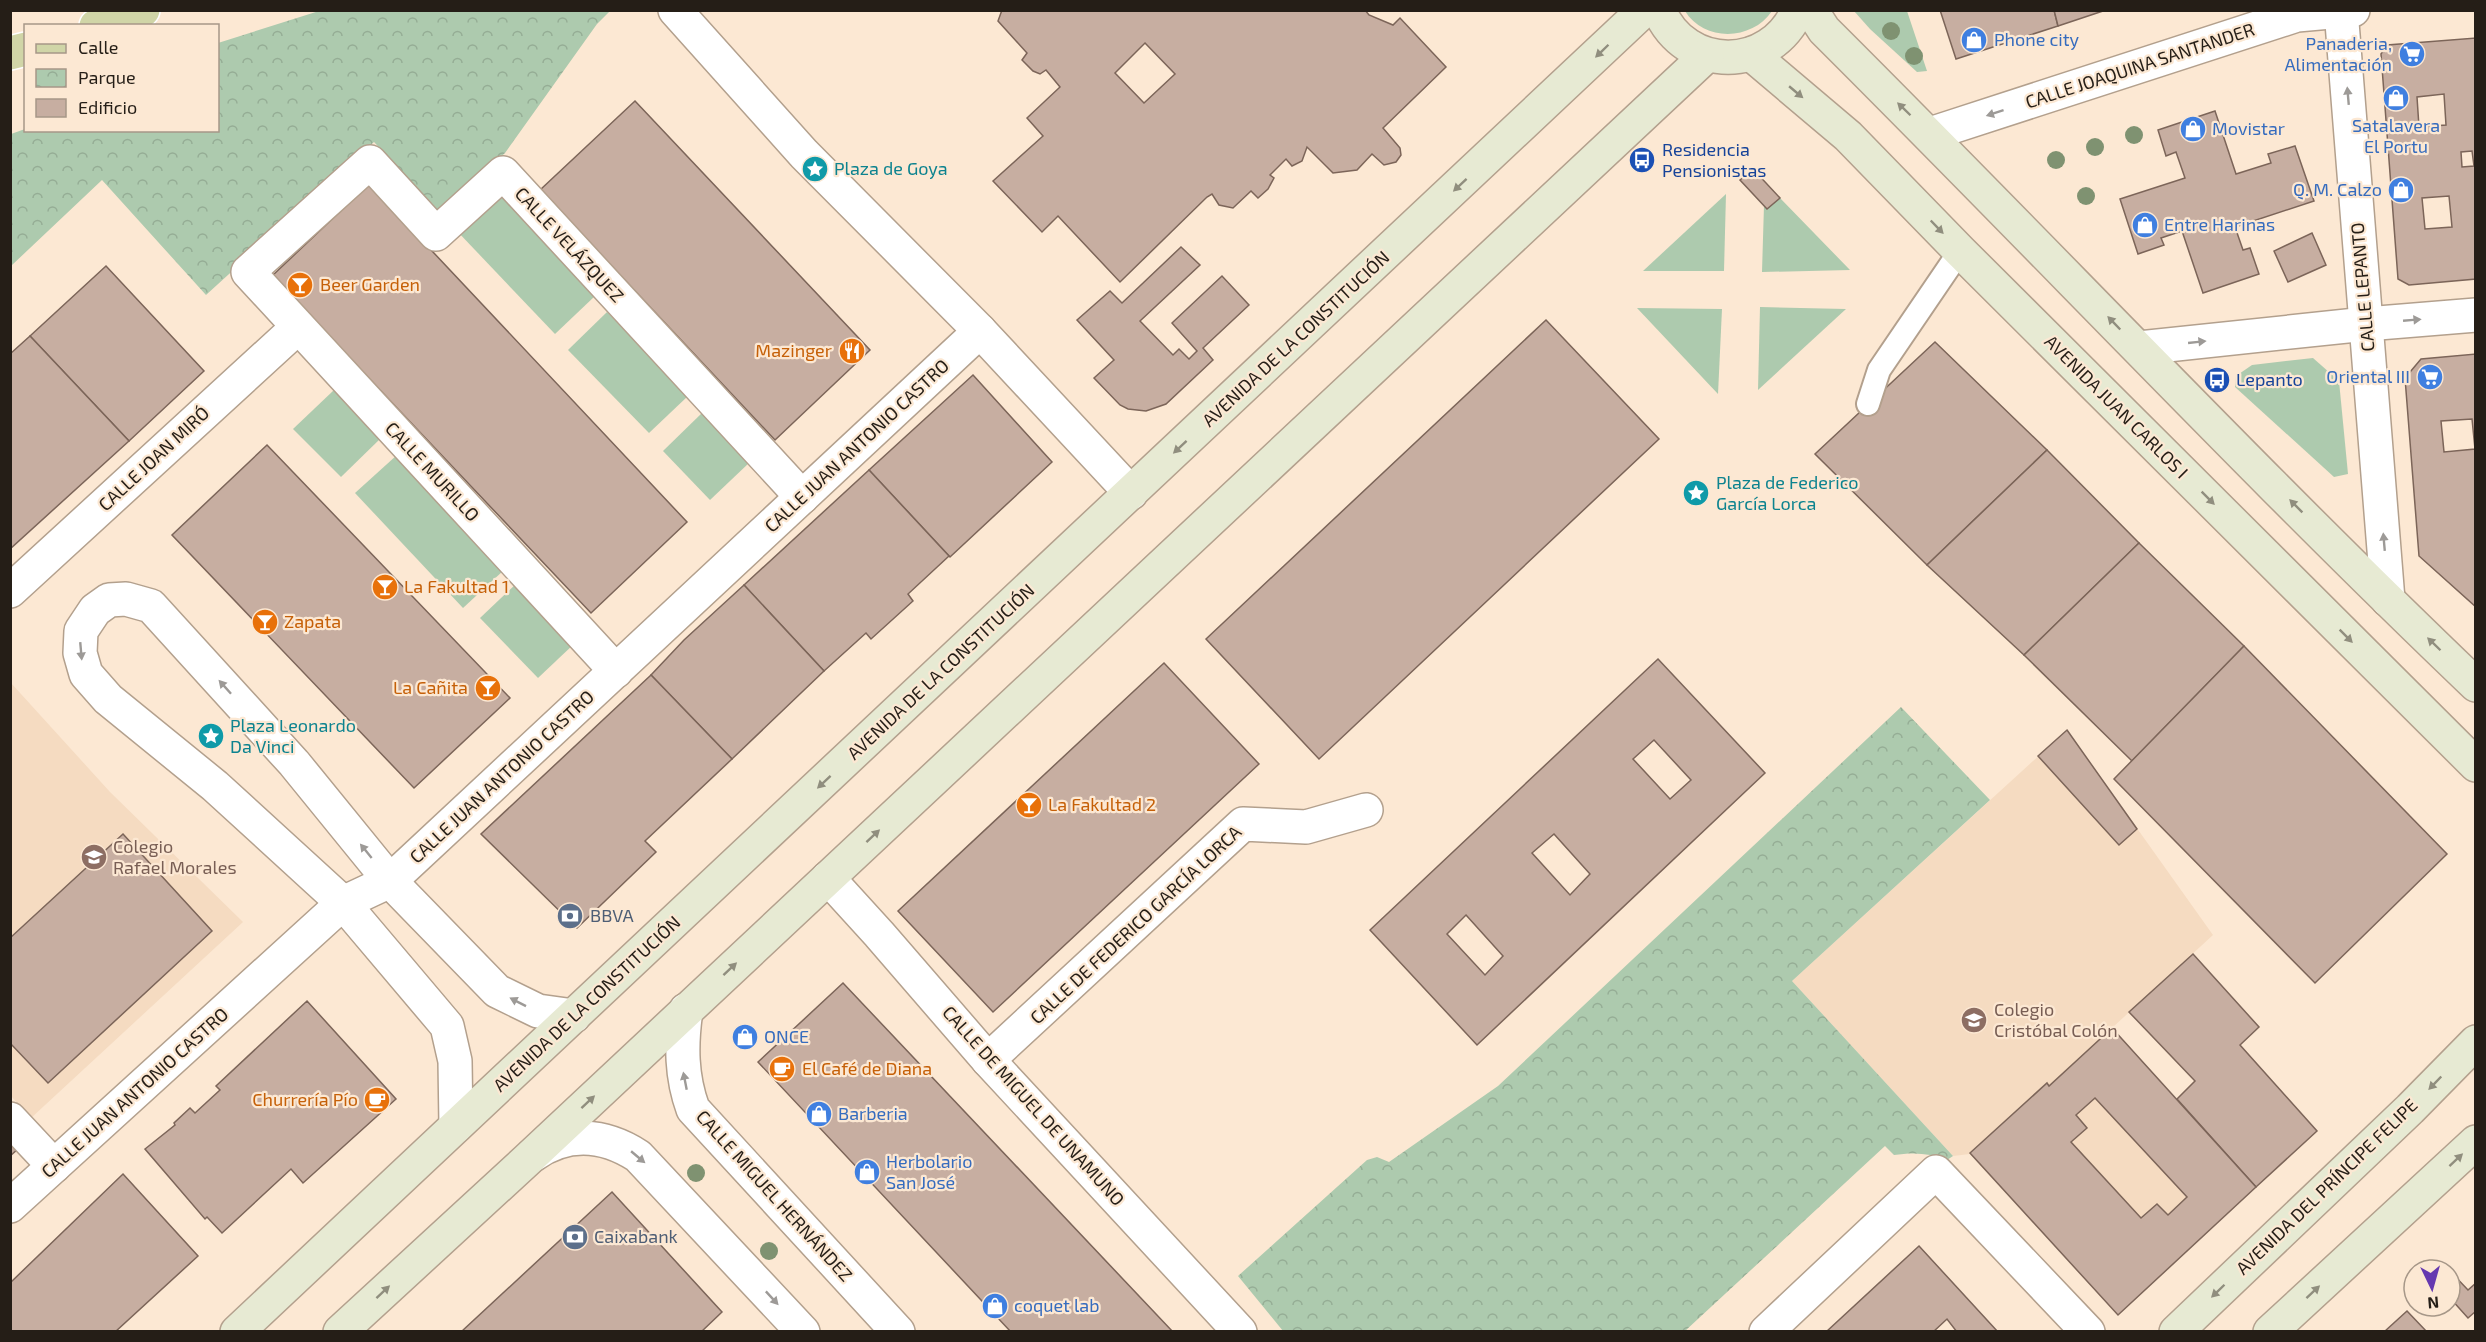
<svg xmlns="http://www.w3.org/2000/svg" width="2486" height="1342" viewBox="0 0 2486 1342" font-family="'Exo 2',sans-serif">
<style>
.built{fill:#f5dbc1}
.green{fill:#adcaae}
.park{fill:url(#park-crowns)}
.building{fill:#c7aea1;stroke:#7c6559;stroke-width:1.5;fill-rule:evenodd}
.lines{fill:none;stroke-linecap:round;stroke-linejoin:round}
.lane-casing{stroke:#b3a08d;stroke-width:26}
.street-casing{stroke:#b3a08d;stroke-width:36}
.secondary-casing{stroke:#b3a08d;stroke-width:36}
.primary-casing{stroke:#fff;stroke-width:36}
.lane{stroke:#fff;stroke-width:22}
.street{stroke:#fff;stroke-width:33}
.secondary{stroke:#e7ead3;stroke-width:33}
.primary{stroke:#d0d5a7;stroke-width:33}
.tree{fill:#7f9271}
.oneway{fill:#908e7e}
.oneway2{fill:#9d9a97}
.labels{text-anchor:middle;stroke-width:4.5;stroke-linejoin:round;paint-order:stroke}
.shop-label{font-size:18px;fill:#366cbe;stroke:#fce8d3;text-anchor:start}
.street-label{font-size:18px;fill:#251e17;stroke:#fce8d3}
.transit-label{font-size:18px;fill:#164399;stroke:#fce8d3;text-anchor:start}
.culture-label{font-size:18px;fill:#0d838f;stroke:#fce8d3;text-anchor:start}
.food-label{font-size:18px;fill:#c56008;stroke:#fce8d3;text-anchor:start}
.education-label{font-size:18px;fill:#785e54;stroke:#fce8d3;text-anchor:start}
.service-label{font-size:18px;fill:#4e5e75;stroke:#fce8d3;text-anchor:start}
</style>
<defs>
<pattern id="park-crowns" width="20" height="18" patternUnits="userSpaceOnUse" patternTransform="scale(1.5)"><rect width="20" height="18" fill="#adcaae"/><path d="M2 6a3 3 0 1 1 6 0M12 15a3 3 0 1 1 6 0" fill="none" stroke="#95ad95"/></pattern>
</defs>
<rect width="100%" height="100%" fill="#fce8d3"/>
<!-- built -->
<g class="built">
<path d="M11,683L110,792L243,922L31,1118L11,1096Z"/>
<path d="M2067,730L2213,935L2112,1028L2256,1187L2118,1315L1970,1154L1953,1156L1792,981Z"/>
</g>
<!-- green -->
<g class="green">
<path d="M1685,11H1772C1752,41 1704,42 1685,11Z"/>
<path d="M1854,11H1907L1927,71L1917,72L1870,29Z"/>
<path d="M496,191L595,296L555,334L456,230Z"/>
<path d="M1726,194L1724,271H1643Z"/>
<path d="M1780,198L1850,270L1762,272L1764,205L1767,209Z"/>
<path d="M1760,307L1846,309L1758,390Z"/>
<path d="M1637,308L1722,309L1718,394Z"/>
<path d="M607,312L688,396L649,433L568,350Z"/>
<path d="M2313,358L2339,381L2348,474L2334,477L2235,387L2236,376L2252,365Z"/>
<path d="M334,390L381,438L341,477L293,429Z"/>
<path d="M703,412L750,462L710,500L663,451Z"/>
<path d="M397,455L504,570L463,608L355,493Z"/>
<path d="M517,583L575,643L538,678L480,618Z"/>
</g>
<!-- park -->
<g class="park">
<path d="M319,11H610L597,24L505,153L440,212L374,142L206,295L102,180L11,266V134L25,129L218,130V43Z"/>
<path d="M1901,707L1990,800L1792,981L1953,1156L1947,1160C1930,1153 1913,1152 1894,1155L1885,1146L1685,1331H1283L1238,1276L1367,1160L1377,1157L1389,1162L1498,1086Z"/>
</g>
<!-- building -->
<g class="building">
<path d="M1002,10H1365L1369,15L1393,25L1400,18L1446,67L1383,128L1400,148L1401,155L1396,162L1384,165L1372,154L1357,170L1333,173L1307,147L1302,161L1292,166L1286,159L1270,175L1274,178L1268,189L1258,198L1251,191L1233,208L1219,205L1212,194L1207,197L1120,282L1058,216L1042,232L993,181L1043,136L1027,118L1060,87L1046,70L1040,74L1033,71L1022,60L1027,53L998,21ZM1145,43L1175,74L1144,103L1115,73Z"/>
<path d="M1940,10H2054L2058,26L1956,59Z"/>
<path d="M2054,10H2106L2058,26Z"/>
<path d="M2476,38V279L2409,285L2398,279L2381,54L2387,45ZM2444,94L2446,125L2419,127L2417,97ZM2472,151L2474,166L2462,167L2461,152ZM2449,196L2452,227L2425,229L2422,198Z"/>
<path d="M635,101L870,350L775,440L540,190Z"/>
<path d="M2215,111L2236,174L2271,163L2268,154L2295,146L2314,201L2235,227L2243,250L2250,248L2259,274L2203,293L2182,231L2161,238L2164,245L2138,254L2120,199L2185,178L2176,152L2166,156L2158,130Z"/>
<path d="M1753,169L1780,198L1767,209L1740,180Z"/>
<path d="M369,184L687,522L591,613L272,276Z"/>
<path d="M2312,233L2326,265L2288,282L2274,251Z"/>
<path d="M1181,247L1200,265L1140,321L1173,355L1179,349L1189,359L1197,351L1172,323L1222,276L1249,305L1203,348L1213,360L1166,404L1146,411L1128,409L1120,405L1094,378L1114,360L1077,320L1110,291L1122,303Z"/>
<path d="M106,266L204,371L129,441L30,336Z"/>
<path d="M1546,320L1659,439L1319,759L1206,639Z"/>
<path d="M30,336L129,441L10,549V354Z"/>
<path d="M1935,342L2047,450L1927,565L1815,454Z"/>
<path d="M2476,354V607L2419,556L2405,378L2421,359ZM2472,419L2475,449L2444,452L2441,421Z"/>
<path d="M973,375L1052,462L950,557L869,470Z"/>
<path d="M267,445L510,698L414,788L172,535Z"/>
<path d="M2047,450L2139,543L2024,655L1927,565Z"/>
<path d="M869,470L949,556L908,594L913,601L871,639L866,633L824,671L744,585Z"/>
<path d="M2139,543L2244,646L2132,761L2024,655Z"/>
<path d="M744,585L824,671L732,759L651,675L684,640Z"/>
<path d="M2244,646L2447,854L2315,983L2114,779Z"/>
<path d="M1658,659L1765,773L1477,1045L1370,930ZM1654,740L1691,780L1670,799L1633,759ZM1554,834L1590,874L1570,895L1532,853ZM1466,915L1503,956L1485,975L1447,934Z"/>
<path d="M1164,663L1259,764L993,1012L898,911Z"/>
<path d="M651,675L732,759L645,841L656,852L577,928L481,834Z"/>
<path d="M2067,730L2137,829L2119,845L2038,756Z"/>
<path d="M123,834L212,931L48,1083L10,1043V938Z"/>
<path d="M2193,954L2259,1027L2240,1045L2317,1131L2256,1187L2177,1099L2195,1081L2129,1012Z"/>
<path d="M843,983L1173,1332H1011L758,1062Z"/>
<path d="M307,1001L396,1099L303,1183L291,1169L222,1233L207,1217L205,1219L145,1149L175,1125L174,1123L190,1108L195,1113L220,1090L216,1086Z"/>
<path d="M2112,1028L2256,1187L2118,1315L1970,1153L2047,1083L2049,1086ZM2095,1098L2187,1197L2168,1215L2157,1204L2141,1218L2071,1142L2087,1128L2076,1115Z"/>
<path d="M10,1140L19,1148L10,1156Z"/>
<path d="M123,1174L198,1256L115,1332H10V1283Z"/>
<path d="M612,1192L722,1312L701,1332H461Z"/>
<path d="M1919,1246L1998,1332H1957L1947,1319L1933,1332H1826Z"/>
<path d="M2450,1271L2468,1290L2476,1283V1311L2468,1318L2450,1298Z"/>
<path d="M2407,1311L2427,1332H2384Z"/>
</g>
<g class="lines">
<defs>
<path id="lane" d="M1868,404L1879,370L1960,251"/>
<g id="street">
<path d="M675,10L804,154L980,331L1131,493"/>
<path d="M2341,10L2388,600"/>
<path d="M1930,134L2297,15L2353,10"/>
<path d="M2139,348L2366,324L2476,315"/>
<path d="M10,591L298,327"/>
<path d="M616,671L248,272L370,162L436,234L503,173L802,497"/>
<path d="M828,878L879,934L988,1060L1240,1332"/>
<path d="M686,1010C681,1045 681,1076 693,1109L898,1332"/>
<path d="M988,1060L1243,824L1306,827L1366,810"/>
<path d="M10,1119L54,1166"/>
<path d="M456,1126L455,1061L447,1026L343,903L215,786L108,699L86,674L80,653L81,631L95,610L109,600L126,599L151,606L294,763L390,881L497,991L538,1011L574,1016"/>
<path d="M533,1155C567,1131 604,1134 638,1156L803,1332"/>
<path d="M10,1206L343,903L390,881L980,331"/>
<path d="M1766,1332L1936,1172L2088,1332"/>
</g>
<g id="secondary">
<path d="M1659,10C1686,73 1770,73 1798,10"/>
<path d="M1811,10L1824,30C2042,247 2253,472 2476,685"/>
<path d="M1751,54L1848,136L1960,251L2476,765"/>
<path d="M237,1332L1644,10"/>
<path d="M340,1332L527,1160L1707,55"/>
<path d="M2176,1332L2410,1109L2476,1042"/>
<path d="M2270,1332L2476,1142"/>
</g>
<g id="primary">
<path d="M96,26L143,10"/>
<path d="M10,53L26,49"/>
</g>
</defs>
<!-- lane casing -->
<use href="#lane" class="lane-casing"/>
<!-- street casing -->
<use href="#street" class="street-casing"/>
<!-- secondary casing -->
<use href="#secondary" class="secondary-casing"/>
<!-- primary casing -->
<use href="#primary" class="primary-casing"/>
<!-- lane -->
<use href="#lane" class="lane"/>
<!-- street -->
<use href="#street" class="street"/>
<!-- secondary -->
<use href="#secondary" class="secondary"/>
<!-- primary -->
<use href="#primary" class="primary"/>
</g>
<!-- trees -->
<g class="tree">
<circle cx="1891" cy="31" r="9"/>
<circle cx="1914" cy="56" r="9"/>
<circle cx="2134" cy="135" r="9"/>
<circle cx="2095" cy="147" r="9"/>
<circle cx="2056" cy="160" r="9"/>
<circle cx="2086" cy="196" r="9"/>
<circle cx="696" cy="1173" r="9"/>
<circle cx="769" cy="1251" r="9"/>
</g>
<!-- one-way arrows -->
<defs><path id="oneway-solid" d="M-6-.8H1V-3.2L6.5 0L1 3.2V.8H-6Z" transform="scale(1.5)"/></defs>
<g class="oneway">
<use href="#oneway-solid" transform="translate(1602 51) rotate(136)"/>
<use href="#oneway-solid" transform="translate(1796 92) rotate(40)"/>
<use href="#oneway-solid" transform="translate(1904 109) rotate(-136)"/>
<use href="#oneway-solid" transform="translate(1460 185) rotate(137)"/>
<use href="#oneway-solid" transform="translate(1937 227) rotate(46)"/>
<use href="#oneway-solid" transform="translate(2114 323) rotate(-134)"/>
<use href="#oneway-solid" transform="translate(1180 447) rotate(137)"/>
<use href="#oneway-solid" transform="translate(2208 498) rotate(45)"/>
<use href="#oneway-solid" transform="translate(2296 506) rotate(-135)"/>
<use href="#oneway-solid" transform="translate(2346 636) rotate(45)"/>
<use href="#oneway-solid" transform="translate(2434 644) rotate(-136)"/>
<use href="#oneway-solid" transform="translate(824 782) rotate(137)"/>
<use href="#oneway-solid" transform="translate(873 836) rotate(-43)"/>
<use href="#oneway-solid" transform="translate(730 969) rotate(-43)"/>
<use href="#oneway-solid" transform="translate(2435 1083) rotate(134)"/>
<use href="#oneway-solid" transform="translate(588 1102) rotate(-43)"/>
<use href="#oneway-solid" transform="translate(2456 1160) rotate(-43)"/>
<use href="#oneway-solid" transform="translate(2218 1291) rotate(136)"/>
<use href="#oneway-solid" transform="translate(383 1292) rotate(-43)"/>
<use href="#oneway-solid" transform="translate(2313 1292) rotate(-43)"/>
</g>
<g class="oneway2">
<use href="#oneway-solid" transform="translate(2348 96) rotate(-95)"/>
<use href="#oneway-solid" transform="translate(1995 113) rotate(162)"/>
<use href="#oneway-solid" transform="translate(2412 320) rotate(-5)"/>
<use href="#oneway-solid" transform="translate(2197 342) rotate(-6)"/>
<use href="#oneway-solid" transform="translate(2384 542) rotate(-95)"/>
<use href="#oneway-solid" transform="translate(81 651) rotate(85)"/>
<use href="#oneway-solid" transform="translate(225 687) rotate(-132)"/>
<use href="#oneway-solid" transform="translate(366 851) rotate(-129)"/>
<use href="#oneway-solid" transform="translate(518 1002) rotate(-153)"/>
<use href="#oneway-solid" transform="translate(685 1081) rotate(-101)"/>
<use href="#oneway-solid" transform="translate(638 1157) rotate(40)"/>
<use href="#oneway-solid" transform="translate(772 1298) rotate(47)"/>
</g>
<!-- icons -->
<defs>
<symbol id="shop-disc" viewBox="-11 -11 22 22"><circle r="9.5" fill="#3f7fe0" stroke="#fce8d3"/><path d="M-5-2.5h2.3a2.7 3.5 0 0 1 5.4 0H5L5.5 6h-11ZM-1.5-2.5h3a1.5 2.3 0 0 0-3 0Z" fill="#fff"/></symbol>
<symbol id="supermarket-disc" viewBox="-11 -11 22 22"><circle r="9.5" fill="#3f7fe0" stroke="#fce8d3"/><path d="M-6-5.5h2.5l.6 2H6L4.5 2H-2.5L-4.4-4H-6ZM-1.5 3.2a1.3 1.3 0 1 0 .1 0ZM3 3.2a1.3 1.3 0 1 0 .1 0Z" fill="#fff"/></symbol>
<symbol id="bus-disc" viewBox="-11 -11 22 22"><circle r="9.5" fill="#1a4fb4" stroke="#fce8d3"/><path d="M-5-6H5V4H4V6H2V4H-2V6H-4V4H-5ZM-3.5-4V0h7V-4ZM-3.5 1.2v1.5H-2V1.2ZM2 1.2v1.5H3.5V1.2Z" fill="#fff"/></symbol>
<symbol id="sight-disc" viewBox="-11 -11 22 22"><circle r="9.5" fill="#0f9aa8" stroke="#fce8d3"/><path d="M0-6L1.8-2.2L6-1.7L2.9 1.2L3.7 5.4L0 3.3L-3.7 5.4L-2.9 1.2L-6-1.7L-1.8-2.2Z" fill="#fff"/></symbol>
<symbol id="bar-disc" viewBox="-11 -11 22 22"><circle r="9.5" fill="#e8710a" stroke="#fce8d3"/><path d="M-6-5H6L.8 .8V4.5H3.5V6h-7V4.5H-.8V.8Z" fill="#fff"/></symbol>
<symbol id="restaurant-disc" viewBox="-11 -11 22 22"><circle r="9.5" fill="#e8710a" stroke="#fce8d3"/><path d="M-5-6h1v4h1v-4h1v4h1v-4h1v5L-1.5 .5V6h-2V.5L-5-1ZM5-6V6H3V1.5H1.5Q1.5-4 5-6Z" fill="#fff"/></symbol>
<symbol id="school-disc" viewBox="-11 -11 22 22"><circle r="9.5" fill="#8d6e63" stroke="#fce8d3"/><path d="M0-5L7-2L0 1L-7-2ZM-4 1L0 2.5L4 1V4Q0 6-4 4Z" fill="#fff"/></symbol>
<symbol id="bank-disc" viewBox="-11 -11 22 22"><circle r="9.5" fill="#5c6f8a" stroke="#fce8d3"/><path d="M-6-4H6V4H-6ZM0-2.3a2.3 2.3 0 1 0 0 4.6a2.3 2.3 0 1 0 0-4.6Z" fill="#fff"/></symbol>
<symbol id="cafe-disc" viewBox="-11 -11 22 22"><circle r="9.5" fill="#e8710a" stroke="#fce8d3"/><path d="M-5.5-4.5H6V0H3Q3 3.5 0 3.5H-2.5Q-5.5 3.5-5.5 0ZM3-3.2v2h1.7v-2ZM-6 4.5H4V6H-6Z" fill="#fff"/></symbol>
</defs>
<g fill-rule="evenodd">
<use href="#shop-disc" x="1959" y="25" width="30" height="30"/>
<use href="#supermarket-disc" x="2397" y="39" width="30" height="30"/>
<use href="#shop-disc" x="2381" y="83" width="30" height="30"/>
<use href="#shop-disc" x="2178" y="114" width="30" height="30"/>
<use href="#bus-disc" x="1627" y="145" width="30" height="30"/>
<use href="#sight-disc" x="800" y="154" width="30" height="30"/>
<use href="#shop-disc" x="2386" y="175" width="30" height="30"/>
<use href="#shop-disc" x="2130" y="210" width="30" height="30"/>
<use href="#bar-disc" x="285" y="270" width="30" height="30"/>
<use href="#restaurant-disc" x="837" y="336" width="30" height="30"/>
<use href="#supermarket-disc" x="2415" y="362" width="30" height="30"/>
<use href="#bus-disc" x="2202" y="365" width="30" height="30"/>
<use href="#sight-disc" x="1681" y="478" width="30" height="30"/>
<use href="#bar-disc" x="370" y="572" width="30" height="30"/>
<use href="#bar-disc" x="250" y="607" width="30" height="30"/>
<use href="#bar-disc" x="473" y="673" width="30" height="30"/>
<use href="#sight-disc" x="196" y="721" width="30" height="30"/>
<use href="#bar-disc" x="1014" y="790" width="30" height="30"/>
<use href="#school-disc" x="79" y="842" width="30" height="30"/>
<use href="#bank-disc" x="555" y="901" width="30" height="30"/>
<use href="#school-disc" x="1959" y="1005" width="30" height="30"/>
<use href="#shop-disc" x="730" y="1022" width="30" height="30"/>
<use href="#cafe-disc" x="767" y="1054" width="30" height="30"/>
<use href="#cafe-disc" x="362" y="1085" width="30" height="30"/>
<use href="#shop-disc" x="804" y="1099" width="30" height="30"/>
<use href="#shop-disc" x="852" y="1157" width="30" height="30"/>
<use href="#bank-disc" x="560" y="1222" width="30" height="30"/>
<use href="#shop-disc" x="980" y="1291" width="30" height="30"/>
</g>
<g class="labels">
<!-- shop labels -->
<g class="shop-label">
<text x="1994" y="46">Phone city</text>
<text x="2392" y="50" text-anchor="end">Panaderia,<tspan x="2392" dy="21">Alimentación</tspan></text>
<text x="2396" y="132" text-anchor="middle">Satalavera<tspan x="2396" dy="21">El Portu</tspan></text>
<text x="2212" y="135">Movistar</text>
<text x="2382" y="196" text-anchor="end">Q. M. Calzo</text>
<text x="2164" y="231">Entre Harinas</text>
<text x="2410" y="383" text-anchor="end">Oriental III</text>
<text x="764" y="1043">ONCE</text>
<text x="838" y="1120">Barberia</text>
<text x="886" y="1168">Herbolario<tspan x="886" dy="21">San José</tspan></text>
<text x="1014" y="1312">coquet lab</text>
</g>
<!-- street labels -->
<g class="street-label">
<text transform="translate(2140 66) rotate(-18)" y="6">CALLE JOAQUINA SANTANDER</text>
<text transform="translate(569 245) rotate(47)" y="6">CALLE VELÁZQUEZ</text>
<text transform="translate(2363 287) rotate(-95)" y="6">CALLE LEPANTO</text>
<text transform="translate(1296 339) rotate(-43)" y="6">AVENIDA DE LA CONSTITUCIÓN</text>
<text transform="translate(2116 407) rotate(45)" y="6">AVENIDA JUAN CARLOS I</text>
<text transform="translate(857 446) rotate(-43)" y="6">CALLE JUAN ANTONIO CASTRO</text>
<text transform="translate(154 459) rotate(-43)" y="6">CALLE JOAN MIRÓ</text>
<text transform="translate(432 472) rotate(47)" y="6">CALLE MURILLO</text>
<text transform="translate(941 672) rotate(-43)" y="6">AVENIDA DE LA CONSTITUCIÓN</text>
<text transform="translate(502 777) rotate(-43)" y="6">CALLE JUAN ANTONIO CASTRO</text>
<text transform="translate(1136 925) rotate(-43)" y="6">CALLE DE FEDERICO GARCÍA LORCA</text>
<text transform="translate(587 1004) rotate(-43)" y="6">AVENIDA DE LA CONSTITUCIÓN</text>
<text transform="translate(135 1093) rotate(-42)" y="6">CALLE JUAN ANTONIO CASTRO</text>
<text transform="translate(1033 1106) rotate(48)" y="6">CALLE DE MIGUEL DE UNAMUNO</text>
<text transform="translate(2327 1187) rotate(-44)" y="6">AVENIDA DEL PRÍNCIPE FELIPE</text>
<text transform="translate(774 1196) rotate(48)" y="6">CALLE MIGUEL HERNÁNDEZ</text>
</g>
<!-- transit labels -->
<g class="transit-label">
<text x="1662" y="156">Residencia<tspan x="1662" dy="21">Pensionistas</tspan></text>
<text x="2236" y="386">Lepanto</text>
</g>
<!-- culture labels -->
<g class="culture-label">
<text x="834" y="175">Plaza de Goya</text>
<text x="1716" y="489">Plaza de Federico<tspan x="1716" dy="21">García Lorca</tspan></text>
<text x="230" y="732">Plaza Leonardo<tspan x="230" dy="21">Da Vinci</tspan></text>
</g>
<!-- food labels -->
<g class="food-label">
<text x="320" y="291">Beer Garden</text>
<text x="832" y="357" text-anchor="end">Mazinger</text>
<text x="404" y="593">La Fakultad 1</text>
<text x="284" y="628">Zapata</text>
<text x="468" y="694" text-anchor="end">La Cañita</text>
<text x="1048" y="811">La Fakultad 2</text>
<text x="802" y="1075">El Café de Diana</text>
<text x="358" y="1106" text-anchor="end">Churrería Pío</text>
</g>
<!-- education labels -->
<g class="education-label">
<text x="113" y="853">Colegio<tspan x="113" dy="21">Rafael Morales</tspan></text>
<text x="1994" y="1016">Colegio<tspan x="1994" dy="21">Cristóbal Colón</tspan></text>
</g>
<!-- service labels -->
<g class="service-label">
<text x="590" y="922">BBVA</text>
<text x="594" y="1243">Caixabank</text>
</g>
</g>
<!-- border -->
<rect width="2486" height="1342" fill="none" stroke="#251e17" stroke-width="24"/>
<!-- legend -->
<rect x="24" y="24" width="195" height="108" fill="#fce8d3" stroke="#a69788" stroke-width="1.5"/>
<rect x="36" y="44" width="30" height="9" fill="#d0d5a7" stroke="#a69788" stroke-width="1.5"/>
<text x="78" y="54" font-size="18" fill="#251e17">Calle</text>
<rect x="36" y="69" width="30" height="18" fill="url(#park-crowns)" stroke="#a69788" stroke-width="1.5"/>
<text x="78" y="84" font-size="18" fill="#251e17">Parque</text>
<rect x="36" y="99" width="30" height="18" fill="#c7aea1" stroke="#a69788" stroke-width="1.5"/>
<text x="78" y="114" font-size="18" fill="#251e17">Edificio</text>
<!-- north arrow -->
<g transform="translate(2432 1288) rotate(175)"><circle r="28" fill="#fce8d3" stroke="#a69788" stroke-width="1.5"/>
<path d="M0-4.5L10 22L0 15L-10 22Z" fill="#6538b0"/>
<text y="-9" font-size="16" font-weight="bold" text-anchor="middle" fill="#251e17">N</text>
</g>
</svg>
